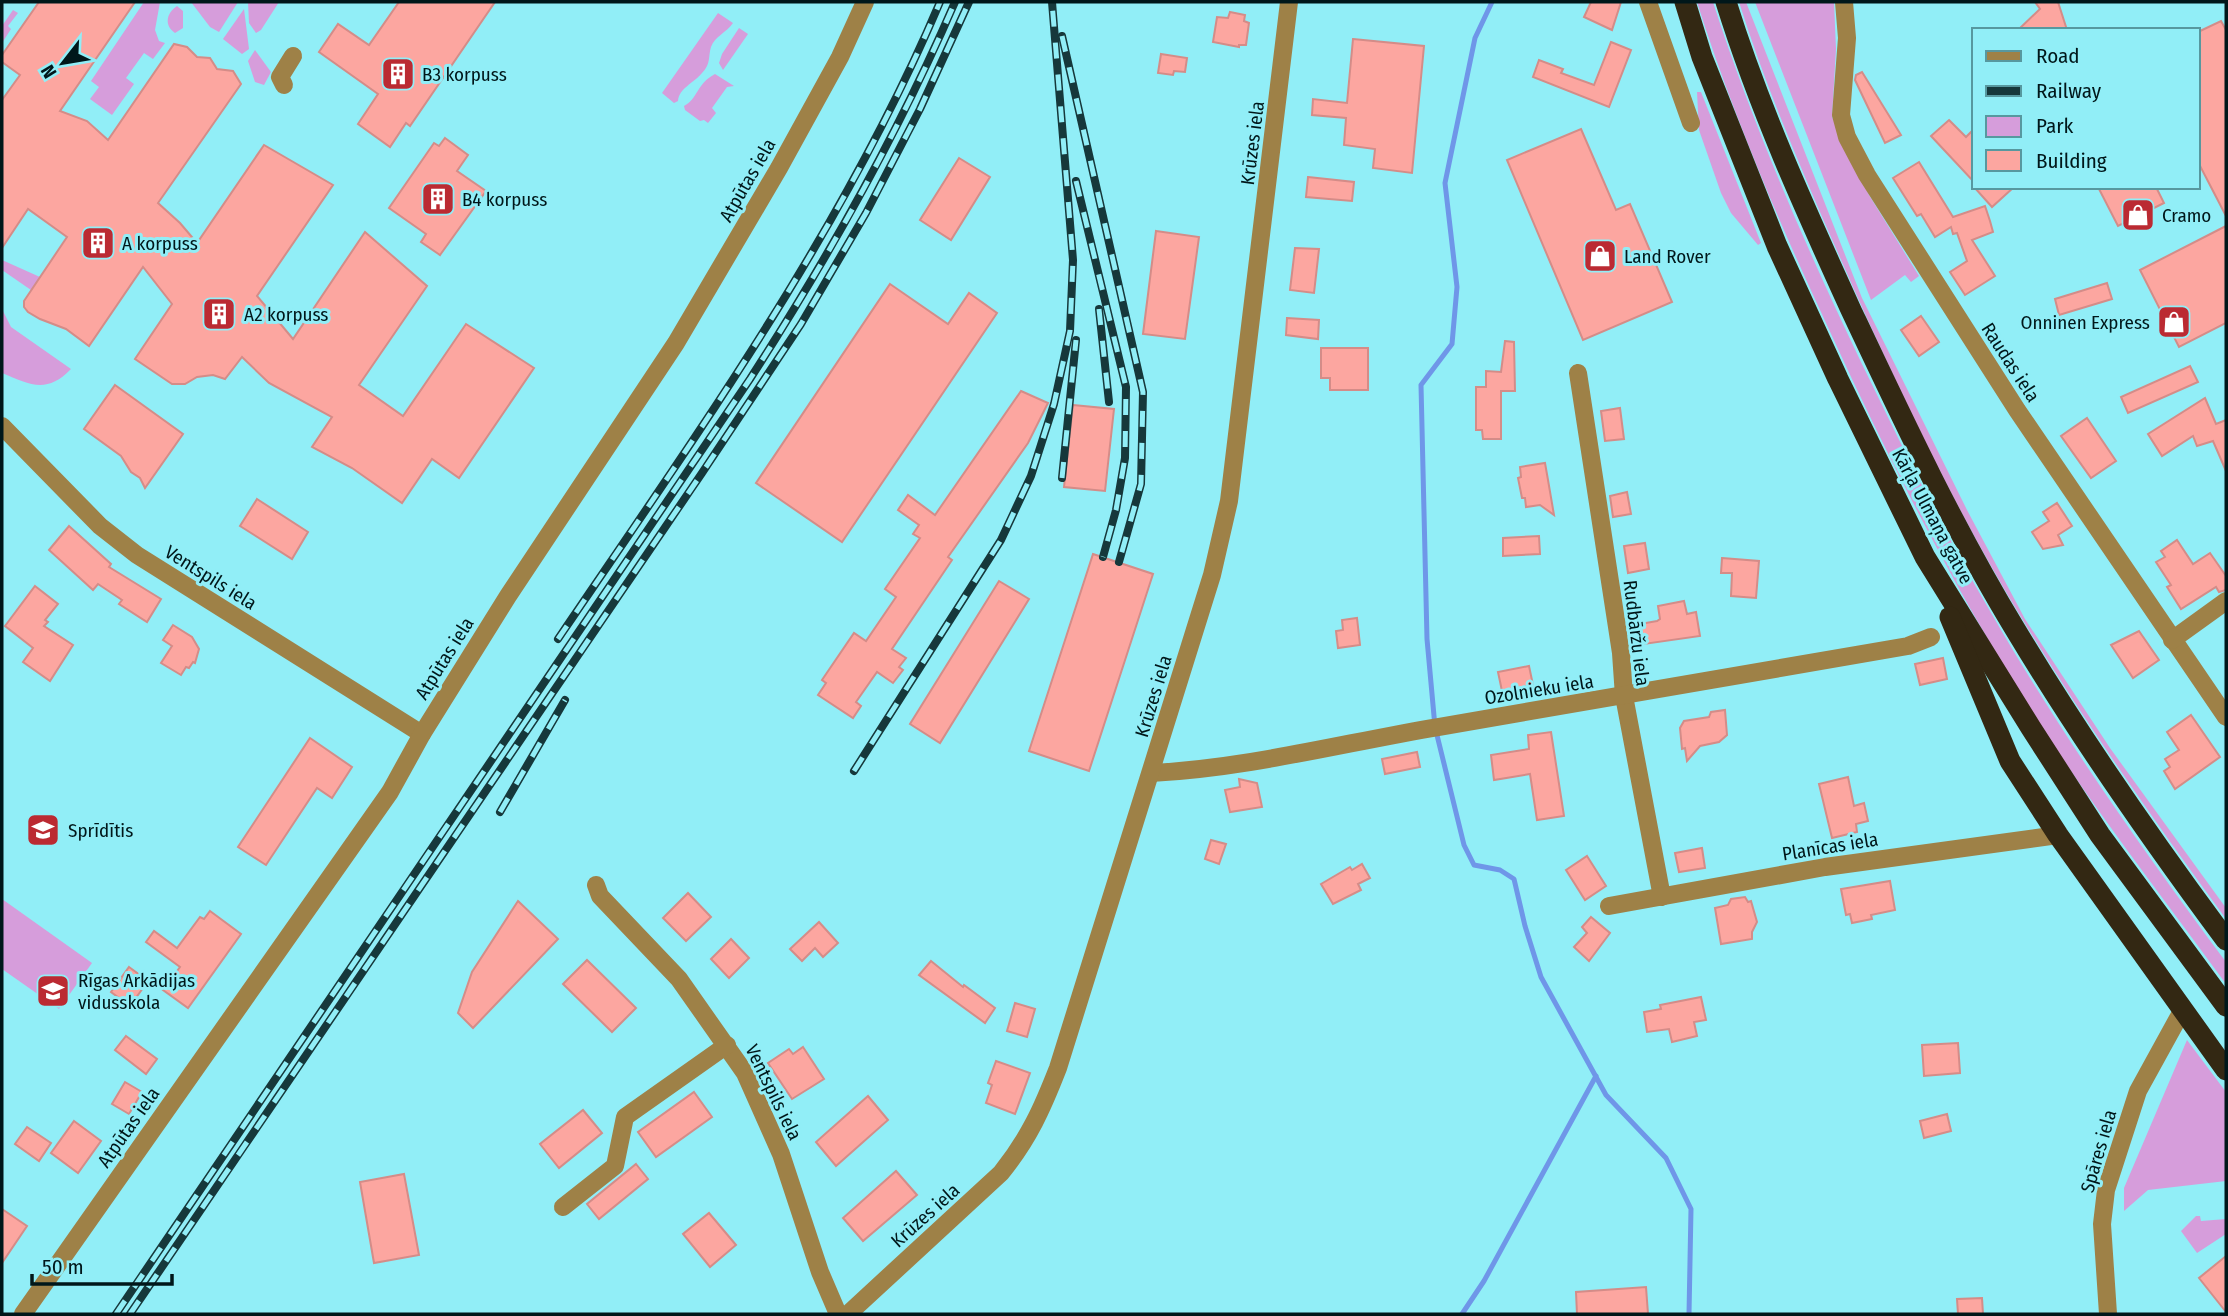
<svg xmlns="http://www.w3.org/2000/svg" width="2228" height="1316" viewBox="0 0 2228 1316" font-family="'Fira Sans Condensed',sans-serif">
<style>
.green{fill:#d69ddb}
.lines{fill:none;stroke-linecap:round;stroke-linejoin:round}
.stream{stroke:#6f96e8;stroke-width:5}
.building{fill:#fca6a0;stroke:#d48c88;stroke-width:2}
.minor{stroke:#9e8147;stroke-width:18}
.highway{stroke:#332813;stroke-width:21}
.rail-casing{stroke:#16383b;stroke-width:8}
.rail{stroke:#91eef7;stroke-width:5;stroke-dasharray:16;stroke-linecap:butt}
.labels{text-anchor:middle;stroke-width:6;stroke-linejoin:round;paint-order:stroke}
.poi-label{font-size:19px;fill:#00171a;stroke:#91eef7;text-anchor:start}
.street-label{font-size:19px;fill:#00171a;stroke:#91eef7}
</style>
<rect width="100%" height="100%" fill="#91eef7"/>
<!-- green -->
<g class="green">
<path d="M144,2H160L155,30L159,41L165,43L153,59L144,53L126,78L134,84L112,115L90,99L99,87L91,81Z"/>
<path d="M191,2H238L219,32L210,27Z"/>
<path d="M248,2H279L261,30L256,33L249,23Z"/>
<path d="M1697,2H1713C1753,126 1805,245 1861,362C1902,446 1943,531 1990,611C2060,733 2142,849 2226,962V984C2164,899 2096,812 2039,723C1960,599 1893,469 1832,336C1781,227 1733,116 1697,2Z"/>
<path d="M1739,2H1746L1862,298L1967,510L2025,619L2110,748L2226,908V919C2155,822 2086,724 2024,622C1952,505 1893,378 1838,253C1802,171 1766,88 1739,2Z"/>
<path d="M1755,2H1834L1836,49L1832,117L1869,195L1919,276L1911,282L1905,275L1871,300Z"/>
<path d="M177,6L183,11V28L175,33C164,26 166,13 177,6Z"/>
<path d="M244,9L249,49L242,54L223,39Z"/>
<path d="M13,10L18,13L8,26L11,29L2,43V26Z"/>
<path d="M718,13L733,23C726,33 715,36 711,47C708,57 711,64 702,73C694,83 679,88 678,101L674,103L662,93Z"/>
<path d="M739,28L748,34L723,70L719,63L722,54Z"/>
<path d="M255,50L271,72L264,85L255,82L248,61Z"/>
<path d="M715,74L734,86L727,87L712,108L716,113L708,123L704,120L700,121L685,110L684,106C698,99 696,84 715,74Z"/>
<path d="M1697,92H1701L1761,243L1758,245L1731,213L1721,193L1699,130Z"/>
<path d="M2,260L40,277L31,290L2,270Z"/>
<path d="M2,309L11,327L71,369C47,394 30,385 2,373Z"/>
<path d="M2,899L92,963L59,1009L2,969Z"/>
<path d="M2187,1040L2226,1092V1181L2148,1190L2124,1211V1188Z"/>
<path d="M2196,1216H2200L2201,1221L2226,1219V1234L2197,1253L2181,1231Z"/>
</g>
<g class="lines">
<!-- stream -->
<g class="stream">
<path d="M1492,2L1475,38L1445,183L1457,287L1452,344L1421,385L1427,639L1435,727L1464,845L1474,865L1500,870L1514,879L1525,926L1541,977L1606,1095L1666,1158L1691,1209L1689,1314"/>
<path d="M1462,1314L1484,1281L1596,1076"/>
</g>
</g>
<!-- building -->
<g class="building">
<path d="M39,2H135L60,111L87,121L108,140L174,44L187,47L197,57L210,58L217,69L233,71L241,84L158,203L180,223L197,243L264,145L333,185L257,296L293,339L365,232L427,286L359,385L403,416L466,324L534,368L459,478L432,459L402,503L352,468L312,447L332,417L269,383L242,357L225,379L213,375L197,377L185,384H172L135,359L172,304L143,267L89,346L66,329L40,319L28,312L24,307V301L67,237L28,209L2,248V100L20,75L2,62V55Z"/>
<path d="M399,2H495L410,126L406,123L390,147L358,124L378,94L319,52L338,24L369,45Z"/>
<path d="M1591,2H1621L1612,30L1584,17Z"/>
<path d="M2035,2H2058L2067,30H2018L2040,9Z"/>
<path d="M1230,12L1245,15L1244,21L1249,23L1246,45H1239V47L1213,42L1217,17L1228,18Z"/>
<path d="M2221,21L2226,30V216L2198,162V32Z"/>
<path d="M1353,39L1424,46L1412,173L1373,168L1375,149L1344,145L1346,118L1312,115L1313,99L1347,103Z"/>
<path d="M1611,42L1631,50L1609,107L1533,77L1539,60L1563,69L1561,73L1594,85Z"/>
<path d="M1161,54L1187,58L1185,72L1174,71L1173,75L1158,73Z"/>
<path d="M1862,72L1901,135L1885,143L1855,80L1856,75Z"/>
<path d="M1949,120L1966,137L1974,129V182L1931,136Z"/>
<path d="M1581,129L1616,210L1630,204L1672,302L1583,340L1507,160Z"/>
<path d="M445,138L468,155L457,171L486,191L440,255L421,242L426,234L389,208L434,143L439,146Z"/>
<path d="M959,158L990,177L951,240L920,220Z"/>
<path d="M1919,162L1953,217L1985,206L1990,221L1993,232L1972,240L1995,276L1965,295L1950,272L1967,261L1957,233L1953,234L1951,227L1935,237L1921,214L1917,216L1893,178Z"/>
<path d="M1308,177L1354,182L1352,201L1306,197Z"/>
<path d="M1974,187H2014L1992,207Z"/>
<path d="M2098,187H2156L2164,203L2118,226Z"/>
<path d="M2226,226V323L2179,347L2140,270Z"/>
<path d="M1156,231L1199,237L1185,339L1143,334Z"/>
<path d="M1295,248L1319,249L1314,293L1290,290Z"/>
<path d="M2107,283L2112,299L2059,315L2055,299Z"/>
<path d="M890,284L948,324L969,293L997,313L842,542L756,483Z"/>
<path d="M1921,316L1939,342L1919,356L1901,330Z"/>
<path d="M1287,318L1319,320L1318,339L1286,335Z"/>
<path d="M1505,341L1514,342L1515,391H1501V439H1483L1482,430H1476V387H1486V371L1501,372Z"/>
<path d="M1321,348H1368V390H1330V378H1321Z"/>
<path d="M2190,366L2198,382L2128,413L2121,397Z"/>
<path d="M115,385L183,434L145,488L140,478L131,472L121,456L84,429Z"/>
<path d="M1021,391L1048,403L1028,443L948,557L952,560L892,649L906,658L899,667L903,670L893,683L877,672L856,702L861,706L853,718L818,695L826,683L822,680L854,633L866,641L896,597L885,589L920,538L913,534L919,525L898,510L908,495L935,515Z"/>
<path d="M2205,398L2216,424L2226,420V471L2213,441L2197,446L2193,436L2162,456L2148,434Z"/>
<path d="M1073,405L1114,409L1105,491L1064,487Z"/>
<path d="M1620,408L1624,439L1605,441L1601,411Z"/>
<path d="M2087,418L2116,461L2091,478L2061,436Z"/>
<path d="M1545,463L1548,480L1554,515L1540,505L1526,507L1525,498H1522L1518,478L1521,477L1520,467Z"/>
<path d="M1627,492L1631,514L1613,517L1610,496Z"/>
<path d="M257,499L308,532L292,559L240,526Z"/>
<path d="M2057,503L2072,526L2058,535L2063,545L2043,549L2032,532L2049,521L2043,512Z"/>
<path d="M69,526L111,564L109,567L161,599L147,622L119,604L122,600L98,584L93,590L49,550Z"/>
<path d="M1539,536L1540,554L1503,556V538Z"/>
<path d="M2177,540L2193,564L2210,553L2226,576V590L2219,592L2216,587L2181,609L2167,587L2171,585L2156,562L2165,557L2161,551Z"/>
<path d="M1645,543L1649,569L1628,573L1624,546Z"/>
<path d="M1093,554L1153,574L1089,771L1029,751Z"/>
<path d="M1722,558L1759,561L1756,598L1731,596L1732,573H1721Z"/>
<path d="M999,581L1029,599L940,743L910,724Z"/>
<path d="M35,586L58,604L45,620L48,622L44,626L73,645L50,681L23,662L33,648L5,626Z"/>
<path d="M1684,601L1687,614L1696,612L1700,636L1644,644L1640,624L1657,621L1660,619L1658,606Z"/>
<path d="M1357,618L1360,645L1338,648L1336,631L1343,630L1342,620Z"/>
<path d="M173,625L192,637L199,649L195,663L193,662L189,668L186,667L181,675L161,663L172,646L163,640Z"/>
<path d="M2139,631L2159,660L2133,678L2111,645Z"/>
<path d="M1943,658L1947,679L1920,685L1915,664Z"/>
<path d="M1529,666L1533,685L1502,691L1498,672Z"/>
<path d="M1725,710L1727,735L1719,742L1700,746L1687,761L1685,748L1682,749L1680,728L1684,721L1709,717L1711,712Z"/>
<path d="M2191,715L2220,757L2175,789L2164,771L2170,767L2165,759L2179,750L2167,732Z"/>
<path d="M1551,732L1564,816L1537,820L1530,774L1494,780L1491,755L1529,749L1528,735Z"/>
<path d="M310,738L352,767L332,798L317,788L266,865L238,847Z"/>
<path d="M1417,752L1420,767L1385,774L1382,759Z"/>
<path d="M1848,777L1854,806L1864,803L1868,821L1856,824L1857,832L1832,838L1819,784Z"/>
<path d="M1239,779L1257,783L1262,807L1230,812L1225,790L1240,787Z"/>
<path d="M1211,840L1226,844L1219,864L1205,859Z"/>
<path d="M1702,848L1705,868L1679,872L1675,853Z"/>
<path d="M1587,856L1606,886L1585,900L1566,870Z"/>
<path d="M1362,864L1370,878L1358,884L1361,890L1333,904L1321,884L1350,867L1352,870Z"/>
<path d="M1890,881L1895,910L1871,915L1872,919L1852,923L1850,914L1846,915L1841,889Z"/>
<path d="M688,893L711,917L686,941L663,918Z"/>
<path d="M1745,897L1748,902L1751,901L1757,922L1752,932V939L1721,944L1715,908L1728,905L1731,899Z"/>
<path d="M518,901L558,939L473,1028L458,1013L472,972Z"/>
<path d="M210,911L241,934L188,1008L163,990L180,967L146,942L154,931L177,948L200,917L204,919Z"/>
<path d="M1591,917L1610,933L1589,961L1574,947L1587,933L1582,927Z"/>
<path d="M819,922L838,943L823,957L815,948L802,961L790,949Z"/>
<path d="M731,939L749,958L729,978L711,959Z"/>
<path d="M587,960L636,1008L612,1032L563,984Z"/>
<path d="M931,961L963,987L964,985L995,1008L985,1023L919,975Z"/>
<path d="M129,967L148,981L130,1006L111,992Z"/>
<path d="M1701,997L1706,1020L1694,1022L1697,1036L1672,1042L1669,1029L1647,1032L1644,1012L1661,1009L1660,1005Z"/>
<path d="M1015,1003L1035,1009L1027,1037L1007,1031Z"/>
<path d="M126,1036L157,1059L146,1074L115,1050Z"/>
<path d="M1958,1043L1960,1073L1924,1076L1922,1045Z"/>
<path d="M803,1047L824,1079L792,1099L768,1063L789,1049L793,1054Z"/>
<path d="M996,1061L1030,1073L1015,1114L986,1103L992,1085L988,1083Z"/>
<path d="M125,1082L142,1092L129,1114L112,1104Z"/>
<path d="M694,1092L712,1117L656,1157L638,1132Z"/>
<path d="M868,1096L888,1120L836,1166L816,1142Z"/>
<path d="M583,1110L602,1133L559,1168L540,1144Z"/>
<path d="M1947,1114L1951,1131L1924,1138L1920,1121Z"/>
<path d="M74,1121L101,1141L78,1173L51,1153Z"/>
<path d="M27,1127L51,1143L39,1161L15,1144Z"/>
<path d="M636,1164L648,1179L599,1219L587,1204Z"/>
<path d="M896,1171L917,1195L863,1241L843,1218Z"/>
<path d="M404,1174L419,1255L374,1263L360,1182Z"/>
<path d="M2,1209L27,1226L2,1263Z"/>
<path d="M709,1213L736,1245L710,1267L683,1234Z"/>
<path d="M2226,1256V1312L2199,1278Z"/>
<path d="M1646,1287L1648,1314H1577L1576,1292Z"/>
<path d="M1982,1298L1983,1314H1958L1957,1299Z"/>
</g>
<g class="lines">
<!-- minor -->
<g class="minor">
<path d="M1648,2L1691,123"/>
<path d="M1844,2L1847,38L1841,115L1847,137L1867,175L2017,410L2226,717"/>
<path d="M284,85L280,77L293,56"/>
<path d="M1578,373L1621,653L1624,696L1662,897"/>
<path d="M2,426L100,526L137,555L422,734"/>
<path d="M2172,640L2226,601"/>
<path d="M1151,773C1248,768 1343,743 1438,727C1595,699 1752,672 1908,646L1931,637"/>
<path d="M596,885L600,896L679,979L745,1073L781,1154L820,1272L838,1314"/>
<path d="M1609,906L1825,867L2058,835"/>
<path d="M563,1207L615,1166L625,1117L727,1045"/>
<path d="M23,1314L390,792L422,734L508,596L676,343L779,168L840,57L865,2"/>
<path d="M848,1314L1001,1173C1029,1138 1042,1109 1058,1068L1212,575L1229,501L1289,2"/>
<path d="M2108,1314L2102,1224L2106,1190L2138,1091L2182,1011"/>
</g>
<!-- highway -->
<g class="highway">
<path d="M1685,2L1702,57L1777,246L1838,379L1925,557L2031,728L2100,835L2226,1006"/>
<path d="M1726,2C1759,108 1805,209 1851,310C1902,418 1953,527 2015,629C2080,737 2151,839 2226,940"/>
<path d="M1950,617L2010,761L2058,835L2226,1070"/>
</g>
<defs>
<g id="rail">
<path d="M1062,36L1143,392L1141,484L1119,562"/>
<path d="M1076,181L1126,387L1125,458L1116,510L1103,557"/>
<path d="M1099,309L1109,402"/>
<path d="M1062,478L1076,340"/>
<path d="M558,639C697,434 843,231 940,2"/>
<path d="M854,771L1001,540L1031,476L1054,404L1070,331L1073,260L1052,2"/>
<path d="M500,812L565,700"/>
<path d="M116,1314L750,379C828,258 898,134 955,2"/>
<path d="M130,1314L702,473L801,324L866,213L920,109L969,2"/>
</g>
</defs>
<!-- rail casing -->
<use href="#rail" class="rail-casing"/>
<!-- rail -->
<use href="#rail" class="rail"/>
</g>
<!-- icons -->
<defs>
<symbol id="building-square" viewBox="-11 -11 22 22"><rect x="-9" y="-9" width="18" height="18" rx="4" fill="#bb2a32" stroke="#91eef7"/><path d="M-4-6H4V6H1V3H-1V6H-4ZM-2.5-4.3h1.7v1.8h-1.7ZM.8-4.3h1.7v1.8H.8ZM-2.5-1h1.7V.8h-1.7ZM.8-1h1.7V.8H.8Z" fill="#fff"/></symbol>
<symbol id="shop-square" viewBox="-11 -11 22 22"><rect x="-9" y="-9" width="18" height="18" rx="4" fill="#bb2a32" stroke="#91eef7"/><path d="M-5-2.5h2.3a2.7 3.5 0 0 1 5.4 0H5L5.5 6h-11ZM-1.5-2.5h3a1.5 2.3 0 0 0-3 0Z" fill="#fff"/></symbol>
<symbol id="school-square" viewBox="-11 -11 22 22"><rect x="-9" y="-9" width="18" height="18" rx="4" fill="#bb2a32" stroke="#91eef7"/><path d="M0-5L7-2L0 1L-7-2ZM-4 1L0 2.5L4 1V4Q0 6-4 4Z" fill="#fff"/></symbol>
</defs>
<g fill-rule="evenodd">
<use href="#building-square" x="379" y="55" width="38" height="38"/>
<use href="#building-square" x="419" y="180" width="38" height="38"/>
<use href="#shop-square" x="2119" y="196" width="38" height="38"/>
<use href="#building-square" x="79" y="224" width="38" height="38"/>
<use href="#shop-square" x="1581" y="237" width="38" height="38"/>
<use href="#building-square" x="200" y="295" width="38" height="38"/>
<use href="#shop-square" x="2155" y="303" width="38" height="38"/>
<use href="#school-square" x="24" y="811" width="38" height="38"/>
<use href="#school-square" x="34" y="972" width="38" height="38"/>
</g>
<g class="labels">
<!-- poi labels -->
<g class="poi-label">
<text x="422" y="81">B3 korpuss</text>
<text x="462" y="206">B4 korpuss</text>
<text x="2162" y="222">Cramo</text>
<text x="122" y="250">A korpuss</text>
<text x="1624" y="263">Land Rover</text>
<text x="244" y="321">A2 korpuss</text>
<text x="2150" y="329" text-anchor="end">Onninen Express</text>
<text x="68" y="837">Sprīdītis</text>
<text x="78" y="987">Rīgas Arkādijas<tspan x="78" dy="22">vidusskola</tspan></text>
</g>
<!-- street labels -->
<g class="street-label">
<text transform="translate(1252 143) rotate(-83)" y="7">Krūzes iela</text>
<text transform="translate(747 180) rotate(-60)" y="7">Atpūtas iela</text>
<text transform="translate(2011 362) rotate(57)" y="7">Raudas iela</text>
<text transform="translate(1933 516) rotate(62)" y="7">Kārļa Ulmaņa gatve</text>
<text transform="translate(211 577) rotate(32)" y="7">Ventspils iela</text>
<text transform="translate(1637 633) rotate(83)" y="7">Rudbāržu iela</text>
<text transform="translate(444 658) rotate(-58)" y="7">Atpūtas iela</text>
<text transform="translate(1539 689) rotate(-9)" y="7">Ozolnieku iela</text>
<text transform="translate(1153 696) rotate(-73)" y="7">Krūzes iela</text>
<text transform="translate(1830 846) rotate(-9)" y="7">Planīcas iela</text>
<text transform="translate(774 1092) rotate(64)" y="7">Ventspils iela</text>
<text transform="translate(128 1127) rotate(-55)" y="7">Atpūtas iela</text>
<text transform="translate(2098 1151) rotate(-74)" y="7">Spāres iela</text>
<text transform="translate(925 1215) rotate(-42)" y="7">Krūzes iela</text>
</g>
</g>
<!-- border -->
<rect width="2228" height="1316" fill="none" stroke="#00171a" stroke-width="7"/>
<!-- legend -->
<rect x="1972" y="28" width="228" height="161" fill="#91eef7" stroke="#57989f" stroke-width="2"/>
<rect x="1986" y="51" width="35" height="10" fill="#9e8147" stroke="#57989f" stroke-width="2"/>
<text x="2036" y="63" font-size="21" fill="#00171a">Road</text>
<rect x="1986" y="86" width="35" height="10" fill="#16383b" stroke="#57989f" stroke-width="2"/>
<text x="2036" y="98" font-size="21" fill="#00171a">Railway</text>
<rect x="1986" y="116" width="35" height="21" fill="#d69ddb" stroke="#57989f" stroke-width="2"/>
<text x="2036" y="133" font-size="21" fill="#00171a">Park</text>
<rect x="1986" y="150" width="35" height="21" fill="#fca6a0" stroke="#57989f" stroke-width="2"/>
<text x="2036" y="168" font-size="21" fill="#00171a">Building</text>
<!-- north arrow -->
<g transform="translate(63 63) rotate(239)" stroke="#91eef7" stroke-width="5" paint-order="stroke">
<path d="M0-5L12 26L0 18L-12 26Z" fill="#00171a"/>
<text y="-10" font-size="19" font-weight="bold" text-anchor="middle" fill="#00171a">N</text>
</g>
<!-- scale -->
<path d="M32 1274v10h140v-10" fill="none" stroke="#00171a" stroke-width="3.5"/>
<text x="42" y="1274" font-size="21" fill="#00171a" stroke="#91eef7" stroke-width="5" paint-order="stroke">50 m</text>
</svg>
